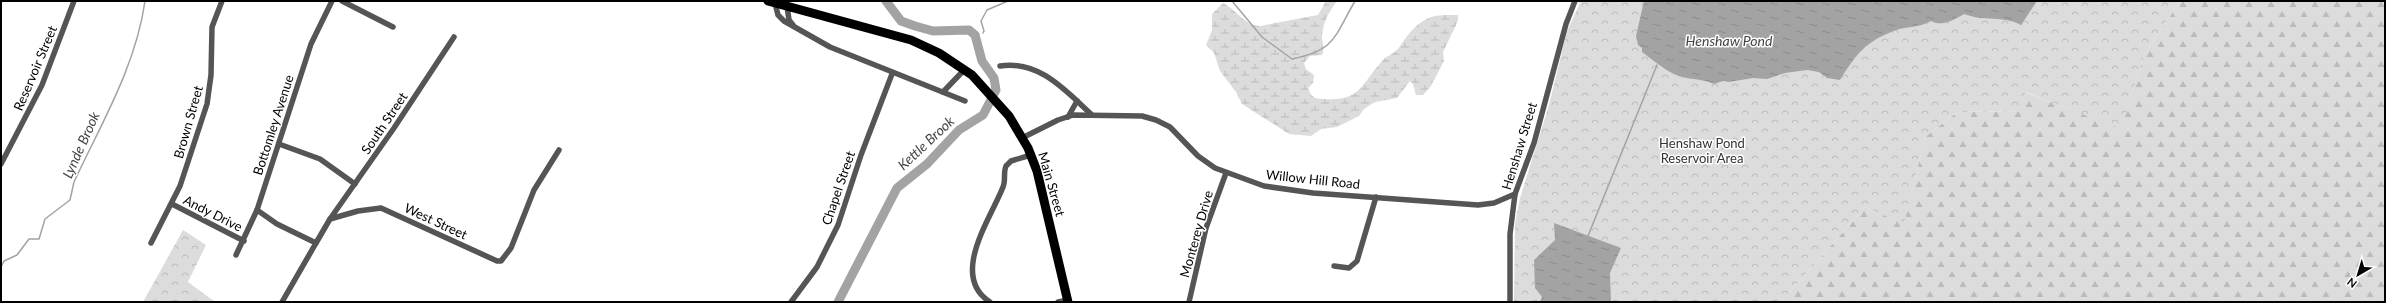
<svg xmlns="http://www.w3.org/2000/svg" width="2386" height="303" viewBox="0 0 2386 303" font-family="Lato,sans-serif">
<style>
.forest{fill:url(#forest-firs)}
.wetland{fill:url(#wetland-marsh)}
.park{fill:url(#park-crowns)}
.water{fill:url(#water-ripples)}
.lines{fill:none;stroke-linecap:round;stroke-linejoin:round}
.stream{stroke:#a3a3a3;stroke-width:1.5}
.river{stroke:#a3a3a3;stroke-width:9}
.minor{stroke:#555;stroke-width:5.5}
.trunk{stroke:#000;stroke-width:9}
.labels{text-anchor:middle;stroke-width:3;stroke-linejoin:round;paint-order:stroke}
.street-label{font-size:13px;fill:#000;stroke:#fff}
.park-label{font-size:13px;fill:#333;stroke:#fff}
.water-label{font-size:14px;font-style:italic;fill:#444;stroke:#fff}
</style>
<defs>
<pattern id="forest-firs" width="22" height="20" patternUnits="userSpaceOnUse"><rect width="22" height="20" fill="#dcdcdc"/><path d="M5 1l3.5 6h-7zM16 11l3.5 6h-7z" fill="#bbb"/></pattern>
<pattern id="wetland-marsh" width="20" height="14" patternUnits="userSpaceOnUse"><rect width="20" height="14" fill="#dcdcdc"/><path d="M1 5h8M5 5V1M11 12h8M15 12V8" fill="none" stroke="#bbb"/></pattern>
<pattern id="park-crowns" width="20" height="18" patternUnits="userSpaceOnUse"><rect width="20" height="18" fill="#dcdcdc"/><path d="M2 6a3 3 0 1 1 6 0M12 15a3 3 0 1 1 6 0" fill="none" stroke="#bbb"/></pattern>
<pattern id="water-ripples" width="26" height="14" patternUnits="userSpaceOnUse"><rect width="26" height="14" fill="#a3a3a3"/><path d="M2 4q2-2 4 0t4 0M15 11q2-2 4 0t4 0" fill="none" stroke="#8b8b8b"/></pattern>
</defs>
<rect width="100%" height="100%" fill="#fff"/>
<!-- forest -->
<path class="forest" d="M2180,1H2385V302H1781L1865,207L1904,223L1925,137L1957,112L2024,111V92L2121,128L2144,55Z"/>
<!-- wetland -->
<path class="wetland" d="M1326,1H1337C1329,12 1323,22 1322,36C1322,42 1325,49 1322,55L1310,56L1304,63L1306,69L1314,75L1313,83L1308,88C1311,96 1314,99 1323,99C1363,102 1361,82 1385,58C1389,55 1394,53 1398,49C1405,39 1413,26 1425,20C1434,14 1447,15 1458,15V21L1443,52L1444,61L1431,86L1423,95H1416L1413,84L1410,81L1397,98L1375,102L1364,109L1359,116L1337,127L1321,129L1311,136L1289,134L1242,104L1236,92L1220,71L1214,53L1206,45L1212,30V14L1223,3C1237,10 1245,26 1260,26L1318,15Z"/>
<!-- park -->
<g class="park">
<path d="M1581,1H2180L2144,55L2121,129L2025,92L2024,111L1957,112L1925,137L1904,224L1865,207L1781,302H1514L1515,224L1520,198L1549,105L1567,31Z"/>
<path d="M183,230L206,245L188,282L215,302H143Z"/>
</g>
<!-- water -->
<g class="water">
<path d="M1644,1H2037L2021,25C2003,15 1985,22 1964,14C1954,20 1942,27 1931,21C1919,28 1908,26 1896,30C1865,42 1857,53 1840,80L1827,78L1819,72L1807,70L1785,73L1767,79L1753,78L1729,82L1723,81L1714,84C1701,78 1686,80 1674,74C1662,68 1653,60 1642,52V48L1638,45L1636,36Z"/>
<path d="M1554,223L1621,248L1610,273L1611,302H1540L1542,297L1535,288L1534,260L1555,240Z"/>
</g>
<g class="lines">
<!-- stream -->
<g class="stream">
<path d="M1232,1L1262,37L1292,59C1336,50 1334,37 1355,1"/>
<path d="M983,33L984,31L981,21L987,10L1008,1"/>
<path d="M975,35L979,34"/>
<path d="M1588,236L1657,65"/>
<path d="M1,267L4,261L17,255L29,239H39L45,219L70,200L74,182C101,124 136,66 145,1"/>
</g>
<!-- river -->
<path class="river" d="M838,302L897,188L927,164L959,130L983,115L996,90L994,78L982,61L975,35L969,30L933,31L915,26L901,21L886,1"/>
<!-- minor -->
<g class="minor">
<path d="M342,1L393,27"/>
<path d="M775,3L778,15L784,21L830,47L965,101"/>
<path d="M787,6L789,20L793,25"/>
<path d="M1000,66C1039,60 1065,90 1091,114"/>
<path d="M943,92L965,69"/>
<path d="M1068,117L1077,101"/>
<path d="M1022,138L1058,120L1073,115L1142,116L1156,120L1170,127L1198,156L1215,168L1264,186L1313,193L1478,205L1494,203L1515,194"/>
<path d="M279,144L320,159L355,184"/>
<path d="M1,164L42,85L74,1"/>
<path d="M172,204L244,241"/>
<path d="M257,210L277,224L316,243L330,219L358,211L381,208L497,261H501L511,248L534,190L559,150"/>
<path d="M330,219L394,128L454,37"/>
<path d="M151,243L180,186L207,104L211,75L212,27L222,1"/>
<path d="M236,255L257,210L311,44L332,1"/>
<path d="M1334,266L1349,268L1357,261L1376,197"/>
<path d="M282,302L316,243"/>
<path d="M791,302L817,267L838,225L861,155L892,74"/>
<path d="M990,302C949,276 991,218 1003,187C1006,180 1003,173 1006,166L1011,161L1031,155"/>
<path d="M1058,302L1068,300"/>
<path d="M1189,302L1206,228L1226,173"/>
<path d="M1510,302V234L1515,194L1534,143L1566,24L1575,1"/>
</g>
<!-- trunk -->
<path class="trunk" d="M768,1L911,40L939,53L972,75L1009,116L1028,148L1037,171L1068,302"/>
</g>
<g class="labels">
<!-- street labels -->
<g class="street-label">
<text transform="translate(35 68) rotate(-67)" y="5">Reservoir Street</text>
<text transform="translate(188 122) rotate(-74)" y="5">Brown Street</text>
<text transform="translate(384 123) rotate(-56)" y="5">South Street</text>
<text transform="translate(273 125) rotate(-72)" y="5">Bottomley Avenue</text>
<text transform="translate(1519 146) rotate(-73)" y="5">Henshaw Street</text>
<text transform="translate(1313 179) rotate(6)" y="5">Willow Hill Road</text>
<text transform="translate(1052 184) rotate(74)" y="5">Main Street</text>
<text transform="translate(838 188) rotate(-71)" y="5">Chapel Street</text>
<text transform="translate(213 213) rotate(27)" y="5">Andy Drive</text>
<text transform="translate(436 221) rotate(25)" y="5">West Street</text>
<text transform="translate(1196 234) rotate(-74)" y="5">Monterey Drive</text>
</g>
<!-- park labels -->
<g class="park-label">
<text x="1702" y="148">Henshaw Pond<tspan x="1702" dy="15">Reservoir Area</tspan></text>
</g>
<!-- water labels -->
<g class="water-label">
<text x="1729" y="46">Henshaw Pond</text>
<text transform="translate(926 143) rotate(-43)" y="5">Kettle Brook</text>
<text transform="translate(81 145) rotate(-66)" y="5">Lynde Brook</text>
</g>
</g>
<!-- border -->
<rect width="2386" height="303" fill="none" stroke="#000000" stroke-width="4"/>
<!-- north arrow -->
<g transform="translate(2358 275) rotate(218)" stroke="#ffffff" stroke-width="3" paint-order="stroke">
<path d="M0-3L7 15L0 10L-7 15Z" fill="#000000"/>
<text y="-6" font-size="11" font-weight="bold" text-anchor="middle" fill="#000000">N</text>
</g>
</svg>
